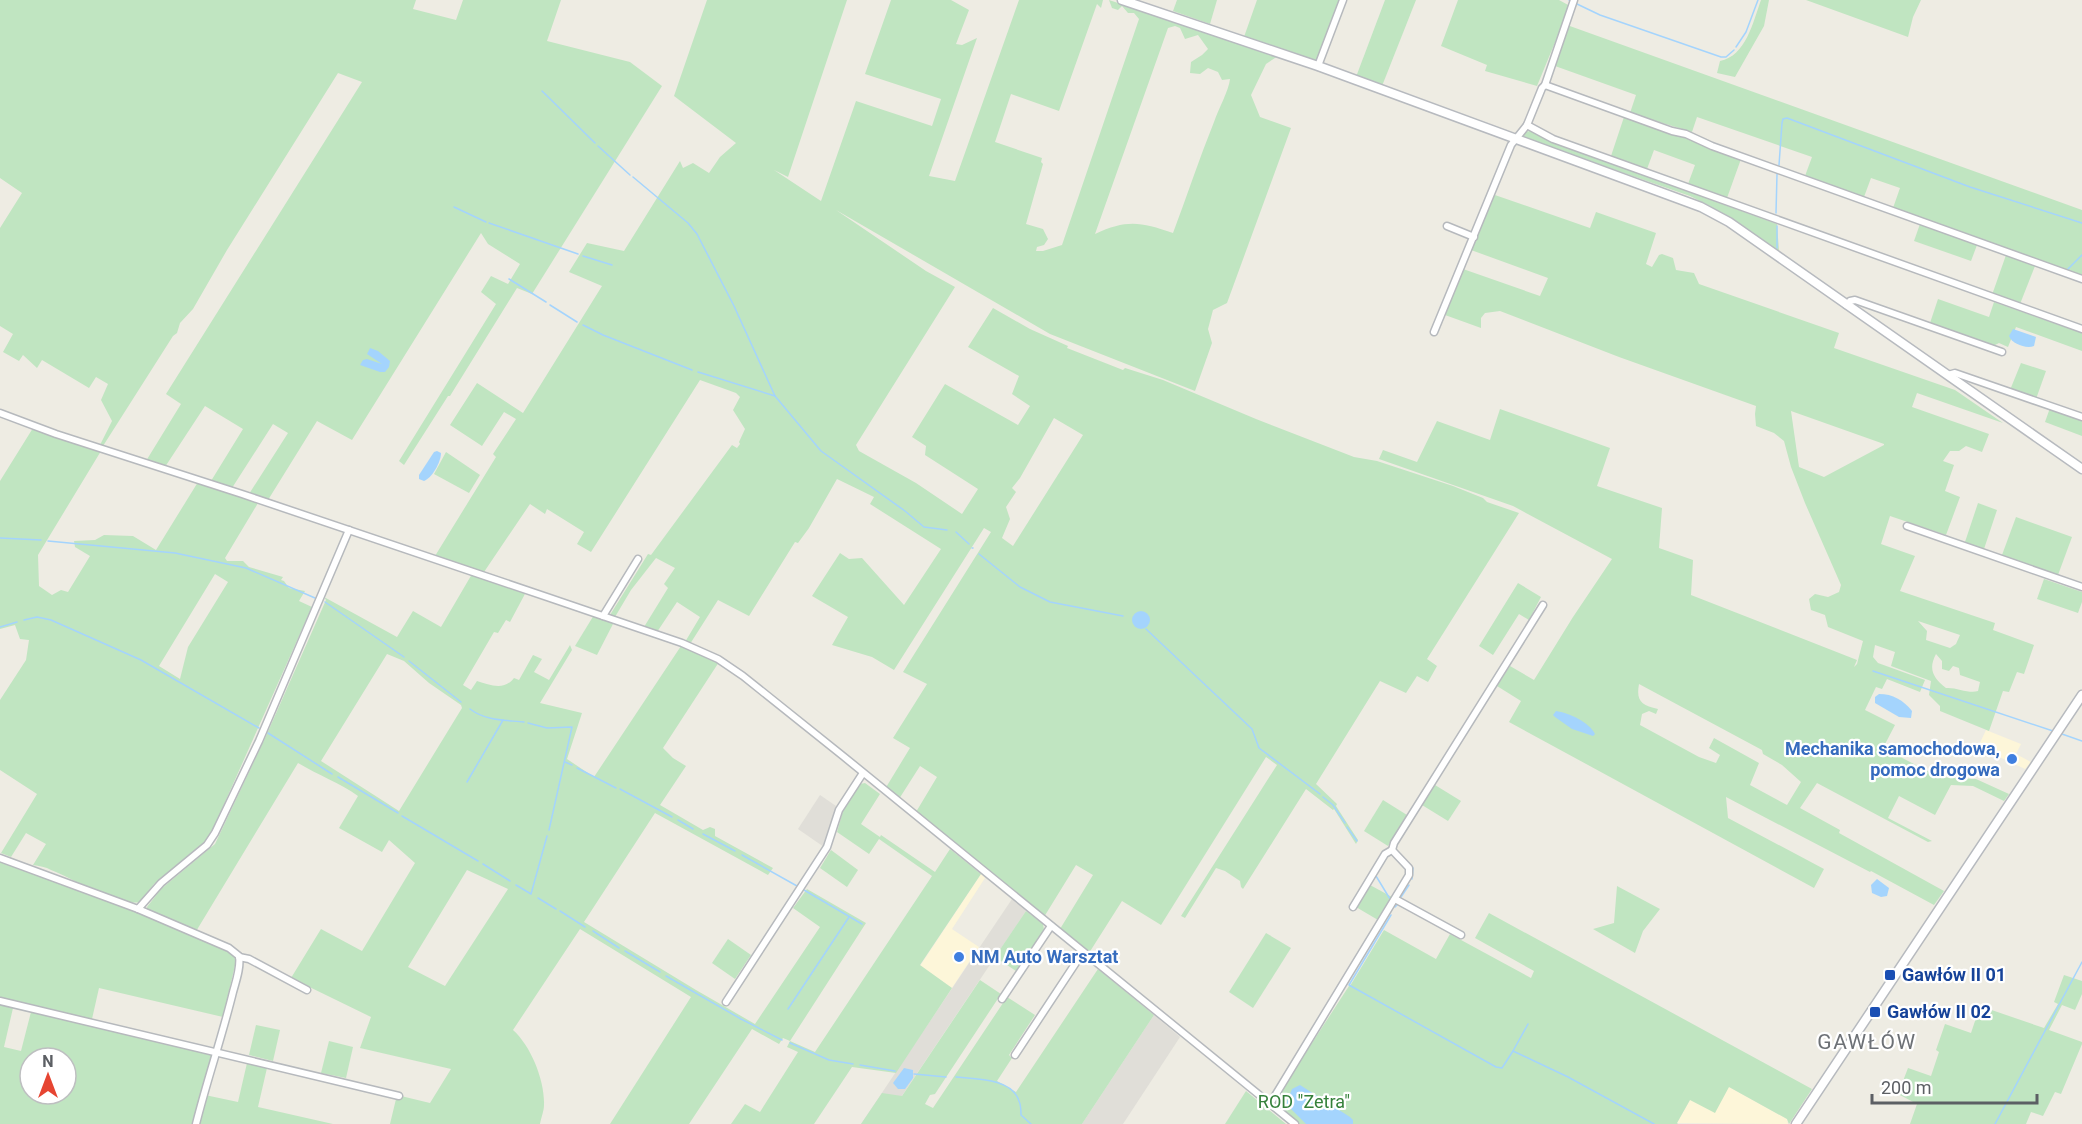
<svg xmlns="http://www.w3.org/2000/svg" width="2082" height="1124" viewBox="0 0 2082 1124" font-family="Roboto,sans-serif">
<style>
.commercial{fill:#fdf6d9}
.industrial{fill:#e0ded8}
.green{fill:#c0e5c1;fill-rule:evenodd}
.water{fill:#a4d4fd}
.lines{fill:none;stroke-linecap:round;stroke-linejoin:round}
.stream{stroke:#a4d4fd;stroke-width:1.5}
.street-casing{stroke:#b6b9bd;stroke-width:9}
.secondary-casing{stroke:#b7babf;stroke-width:11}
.street{stroke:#fff;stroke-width:6}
.secondary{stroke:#fff;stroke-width:8}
.shop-dot{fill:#3f7fe0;stroke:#fff;stroke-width:2}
.transit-dot{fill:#1a4fb4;stroke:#fff;stroke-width:2}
.labels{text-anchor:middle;stroke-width:4.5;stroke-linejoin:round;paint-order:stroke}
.shop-label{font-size:18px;font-weight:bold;fill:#366cbe;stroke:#fff;text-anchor:end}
.transit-label{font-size:18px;font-weight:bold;fill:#164399;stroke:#fff;text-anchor:start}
.park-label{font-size:18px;fill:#35813b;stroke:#fff}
.quarter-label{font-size:21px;letter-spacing:1.5px;fill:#6d7176;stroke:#fff}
</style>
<rect width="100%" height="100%" fill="#eeece3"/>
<!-- commercial -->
<g class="commercial">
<path d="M1986,730L2021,744L2016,754L2031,762L2025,769L1978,747Z"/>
<path d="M981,874L985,878L952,929L979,947L952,988L920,966Z"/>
<path d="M1729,1087L1787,1119L1788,1124L1677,1123L1690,1100Z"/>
</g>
<!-- industrial -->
<g class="industrial">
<path d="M820,795L836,806L824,847L798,829Z"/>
<path d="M1012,899L1026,911L883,1124H861Z"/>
<path d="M1154,1015L1180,1037L1123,1124H1082Z"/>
</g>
<!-- green -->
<g class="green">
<path d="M0,0H416L413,9L456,20L463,0H561L547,41L630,62L662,86L532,294L517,288L450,396H448L404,465L399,461L496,304L481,292L491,276L508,284L520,264L488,244L481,233L352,440L317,421L268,500L249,494L288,433L273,424L232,488L211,481L243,429L205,406L165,467L146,461L181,404L166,394L362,82L338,73L227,250L193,309L180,323L177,333L173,336L103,446L100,445L112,421L101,400L108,384L96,377L89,388L42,360L37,368L23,355L19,361L3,352L13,334L0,326V228L22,193L0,178Z"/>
<path d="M707,0H847L788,177L774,170L821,201L856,101L932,126L941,99L865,74L891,0H951L969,10L956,44L962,45L977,38L929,176L955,181L1019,0H1103L1101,8L1097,4L1059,111L1011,94L995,142L1042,158L1041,162L1043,164L1026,224L1043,229L1048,239L1044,245L1037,247L1036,251H1043L1062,245L1139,19L1134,13H1128L1122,6L1118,10L1112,8L1109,0L1278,56L1266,64L1251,95L1260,117L1291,128L1227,303L1213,310L1208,329L1212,343L1195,391L1050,334L836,210L926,271L955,287L856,445L859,451L916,483L962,514L978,489L925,455L926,446L912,437L945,384L1018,425L1030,406L1012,394L1019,376L968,347L993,308L1030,329L1068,346L1067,348L1123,370L1125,368L1163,380L1256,419L1354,457L1377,461L1453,486L1483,498L1487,502L1519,513L1427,659L1437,666L1428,682L1417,676L1406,693L1380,681L1316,784L1337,804L1336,806L1358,840L1356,844L1334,809L1333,810L1306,789L1243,889L1241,887L1240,881L1225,871L1216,868L1185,918L1181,916L1277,765L1266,757L1161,925L1122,901L1089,953L1060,929L1093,875L1076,865L1044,917L916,812L937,777L920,766L899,799L885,789L910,748L893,738L927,684L903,672L991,532L984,528L894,670L872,657L832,645L848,617L812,596L840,553L849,559L862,558L904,605L941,549L870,504L874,497L837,479L809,528L798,543L795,542L749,616L718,600L690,644L685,642L700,617L677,602L657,632L644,627L668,588L664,584L675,568L656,558L631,590L615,617L610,615L648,554L651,555L732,445L737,448L740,444L739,442L745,429L733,410L740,397L736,393L700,380L591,552L577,544L584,532L547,509L545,514L530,504L484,572L435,556L496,457L493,454L516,419L504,412L482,446L450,425L477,383L523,413L602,286L569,272L587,243L624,251L680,161L683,168L693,163L709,173L720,157L736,143L674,96ZM1175,26L1180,28L1185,39L1198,35L1208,49L1202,55L1191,62L1190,73L1200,74L1208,68L1218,72L1222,80L1230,79C1229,90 1218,110 1214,122C1199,159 1187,196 1173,233C1141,222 1127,219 1095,234L1168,28ZM1054,418L1083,435L1013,546L1002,538L1010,519L1006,507L1016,492L1012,488L1020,478Z"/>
<path d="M1177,0H1217L1210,24L1173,11Z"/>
<path d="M1257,0H1340L1317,63L1244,37Z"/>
<path d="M1385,0H1416L1382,86L1356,77Z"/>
<path d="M1458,0H1559L1570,6L1537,86L1485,71L1487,65L1441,46Z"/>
<path d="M1761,0H1769L1764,26L1735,77L1717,73L1720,61C1746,56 1753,22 1761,0Z"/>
<path d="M1806,0H1921L1913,17L1908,37Z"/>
<path d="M1567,25L2082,210V276L1893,208L1900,188L1871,178L1864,197L1805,176L1812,157L1697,117L1692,132L1630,113L1636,95L1555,66Z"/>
<path d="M1624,117L1689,137L1741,159L1727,198L1688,184L1695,165L1654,150L1647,169L1611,156Z"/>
<path d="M1530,131L1550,141L1777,224L1779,251L1710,206L1690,196L1523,138L1525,132Z"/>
<path d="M1492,194L1590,228L1596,212L1656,233L1646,264L1652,267L1659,255L1662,254L1673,258L1676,270L1694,273L1699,284L1839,333L1834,348L1955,390L2003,423L1917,393L1912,407L1989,434L1982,452L1966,446L1959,451H1950L1943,461L1954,465L1945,491L1960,497L1946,535L1890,516L1881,544L1915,556L1900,591L1995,623L1993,630L2034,645L2024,674L2017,672L2009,692L2003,691L1989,731L1940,711V706L1929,695L1931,681L1891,666L1895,652L1875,645L1873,657L1878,663L1925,680L1920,692L1887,679L1882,689L1876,687L1865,710L1895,725L1883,748L1939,777L1976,779L2009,794L2004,801L1973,786L1951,785L1935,815L1899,796L1888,818L1932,841L1928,842L1817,783L1800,808L1840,830L1839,833L1944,891L1934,905L1871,871L1870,872L1726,797L1728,818L1824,869L1814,888L1509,722L1521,701L1497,686L1510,666L1534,680L1573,617L1612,559L1513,506L1379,459L1383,450L1417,462L1437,421L1490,440L1500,409L1610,448L1597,486L1662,508L1659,548L1693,560L1691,595L1857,660L1854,667L1857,664L1863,641L1828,627L1825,615L1811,610L1809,599L1815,594L1828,597L1839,592L1841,585L1805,503L1791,467L1784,441L1774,433L1756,426L1755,414L1756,406L1619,357L1500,311L1485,313L1481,318V328L1445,315L1463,269L1540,296L1548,278L1471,250ZM1791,411L1884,444V445L1824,477L1799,467ZM1918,621L1960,635L1956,644L1950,648L1926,640L1927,631ZM1936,654L1942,661V669L1949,671L1953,666L1959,668L1960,675L1980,682L1978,691C1969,694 1956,687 1946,688C1933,678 1928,669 1936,654ZM1639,684L1762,750L1763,754L1782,765L1801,782L1787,805L1750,785L1759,763L1714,738L1709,748L1720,755L1716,763L1699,757L1640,725L1642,714L1649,711L1656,714L1658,709C1641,705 1636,701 1639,684Z"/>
<path d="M1920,224L1977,245L1971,261L1914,241Z"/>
<path d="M2006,255L2035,266L2020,304L1992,295Z"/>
<path d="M1938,299L1989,317L1994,302L2082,333V351L2016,327L2008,347L1999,343L1993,346L1930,323Z"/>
<path d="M2021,363L2046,371L2036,399L2010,390Z"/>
<path d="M2050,408L2082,419V436L2045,422Z"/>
<path d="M33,428L101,451L38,555L39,586L52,595L61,590L68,592L90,556L75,547L74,541L95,540L104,535L133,536L156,550L198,482L258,503L225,558L227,561H243L249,567L283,577L281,580L284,581L289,588L305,591L299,601L312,607L209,838L154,884L140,902C115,907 75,879 51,870C46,867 39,866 33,865L46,844L26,833L11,857L1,853L37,794L0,770V700L26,660L29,640L20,639L15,625L0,629V481ZM215,574L228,582L188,647L180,679L159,666Z"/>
<path d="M446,452L480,475L469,493L434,474Z"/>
<path d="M1978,503L1997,510L1984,549L1965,542Z"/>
<path d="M2016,517L2072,537L2058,575L2002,555Z"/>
<path d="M472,574L526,592L510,622L506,620L498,633L494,632L463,685L471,690L477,681C490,685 504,691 514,678L519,680L533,655L542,659L534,672L549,680L570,645L572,650L540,703L582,713L567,759L594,777L681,646L719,662L663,748L673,758L686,766L660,805L703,830L710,827L715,829V836L773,868L768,875L655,813L584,922L696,990L755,1024L820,927L793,908L807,889L866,923L790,1041L815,1052L932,876L879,839L869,854L837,832L843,811L860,784L865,783L880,794L861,824L880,837L881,835L935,872L950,849L981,874L920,965L952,988L896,1073L852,1067L814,1124H731L745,1104L760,1112L798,1052L787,1047L790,1041L783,1038L779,1044L752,1029L689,1124H610L691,997L580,929L513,1030C531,1046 545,1081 544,1105C544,1111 541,1118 540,1124H390L396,1099L401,1096L430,1103L451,1069L360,1048L371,1017L291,978L321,929L362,951L415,863L389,840L382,852L339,828L358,796C340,783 318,775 298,763L195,933L147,912V907L161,889L215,844L266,736L326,600L324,597L397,637L413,611L441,627ZM387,654L404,661L429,683L461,705L462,708L399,811L321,761ZM467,870L508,889L445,986L408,967Z"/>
<path d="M2044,579L2082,592V602L2078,613L2037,599Z"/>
<path d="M1518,583L1541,597L1529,620L1519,614L1493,655L1479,646Z"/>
<path d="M594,615L614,622L597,655L575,646Z"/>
<path d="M1435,785L1461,801L1448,821L1422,805Z"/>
<path d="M1383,800L1407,815L1388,846L1364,831Z"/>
<path d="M831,850L858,870L847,887L820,868Z"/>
<path d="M0,860L92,894L231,951L236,961L223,1017L99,988L92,1019L0,997Z"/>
<path d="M1370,885L1392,897L1378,920L1356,907Z"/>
<path d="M1617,886L1660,909L1643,931L1635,953L1593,929L1614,923Z"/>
<path d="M1026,911L1043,924L1044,930L1016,971L995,957Z"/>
<path d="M1489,913L1779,1071L1812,1089L1789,1124L1787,1119L1729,1087L1715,1113L1690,1100L1677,1123L1678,1124H1299L1273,1103L1349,986H1350L1384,930L1436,959L1450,934L1531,978L1534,971L1475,938Z"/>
<path d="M1266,933L1291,948L1253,1008L1229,992Z"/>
<path d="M728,939L751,955L735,979L712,963Z"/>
<path d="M1098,969L1154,1015L1082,1124H861L882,1093L902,1096L980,980L1001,994L935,1094L930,1095L925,1104L933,1108L1007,997L1035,1015L1009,1055L1012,1058L997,1081L1016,1092Z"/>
<path d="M2064,975L2082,981V994L2075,1010L2062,1005L2049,1030L2082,1042V1044L2061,1094L2055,1092L2043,1116L2031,1112L2026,1124H1910L1917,1104L1898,1094L1908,1068L1931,1076L1939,1052L1936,1050L1945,1024L1971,1033L1980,1006L2044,1028L2058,1004L2054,1002Z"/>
<path d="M0,1005L13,1008L4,1047L21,1051L31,1012L212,1055L193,1124H0ZM30,1058H66V1094H30Z"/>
<path d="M256,1025L280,1030L273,1061L249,1055Z"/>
<path d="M329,1041L353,1047L346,1078L321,1073Z"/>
<path d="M247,1063L267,1068L258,1107L333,1124H199L205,1095L238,1102Z"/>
<path d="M1246,1091L1286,1124H1225Z"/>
</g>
<!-- water -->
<g class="water">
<path d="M2013,329L2036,337L2034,346C2026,349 2012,344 2009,336Z"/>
<path d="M370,348L378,351L390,361L389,367L385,372H380L360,365L363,360L367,359L382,364L367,354Z"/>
<path d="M437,451L441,453C441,462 432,478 424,481L419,479V475L434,452Z"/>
<circle cx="1141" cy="620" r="9"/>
<path d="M1879,694C1893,694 1903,700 1912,711L1911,718L1899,717L1875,703V697Z"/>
<path d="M1556,711C1569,713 1589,722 1595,734L1593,736L1572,729L1555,717L1553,715Z"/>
<path d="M1877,879L1889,888L1887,896L1881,897L1872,893L1871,885Z"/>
<path d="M904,1068L913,1070V1078L905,1089H898L893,1083Z"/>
<path d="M1300,1085L1350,1117L1353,1120V1124H1306L1286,1104L1292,1089Z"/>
</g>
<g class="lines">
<!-- stream -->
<g class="stream">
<path d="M1569,0L1570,1"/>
<path d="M1577,4L1600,15L1721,57H1726L1734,50"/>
<path d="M1736,47L1746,32L1758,0"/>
<path d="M542,91L595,143"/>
<path d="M598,146L630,175"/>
<path d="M1779,165L1782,123L1783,119L1787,118L1970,187L2082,223"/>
<path d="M633,177L688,223L697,234L734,306L775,396L821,451L905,511L924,527L947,530"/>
<path d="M454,207L486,222"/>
<path d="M1776,213L1777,174"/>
<path d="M489,223L578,254"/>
<path d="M1777,226V248"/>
<path d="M583,256L612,265"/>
<path d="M2067,270L2082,255"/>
<path d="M509,279L546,302"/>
<path d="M550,305L577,322"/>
<path d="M583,325L603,335L692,370"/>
<path d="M698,372L775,396"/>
<path d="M956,532L969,544"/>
<path d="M0,538L41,540"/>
<path d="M48,541L175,553L246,568L315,598"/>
<path d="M972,548H973"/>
<path d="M979,554L1020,587L1050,602L1123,616"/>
<path d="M325,602L404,657"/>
<path d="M24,620L37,617L51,620L141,660L259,728"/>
<path d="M0,627L17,622"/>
<path d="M1146,629L1252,729L1259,748L1320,794"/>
<path d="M409,661L461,702"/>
<path d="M1873,671L2053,731"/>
<path d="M470,709C486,721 504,720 524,722"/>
<path d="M528,723L547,728L572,727L549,830"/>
<path d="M268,733L332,774"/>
<path d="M2062,734L2082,741"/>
<path d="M565,762L572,765"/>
<path d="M577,768L616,788"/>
<path d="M338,777L398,813"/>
<path d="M467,782L503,720"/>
<path d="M620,789L672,817"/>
<path d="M1323,797L1333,805L1345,823"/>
<path d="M402,816L478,861"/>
<path d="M678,820L693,829"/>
<path d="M1347,827L1357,841"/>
<path d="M703,834L735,851"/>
<path d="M742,855L797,886"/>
<path d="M483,864L510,881"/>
<path d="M1376,876L1390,899"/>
<path d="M1412,879L1413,868"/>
<path d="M516,885L531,894L547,836"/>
<path d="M804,890L862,924"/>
<path d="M1401,897L1409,885"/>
<path d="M538,898L556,909"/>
<path d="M1395,907L1397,905"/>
<path d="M560,911L585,927"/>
<path d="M1391,915L1349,985L1496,1067L1502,1068L1513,1051L1568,1077L1654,1124"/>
<path d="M593,931L619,948"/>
<path d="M625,951L660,972"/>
<path d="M666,976L741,1019L782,1040"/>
<path d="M788,1009L849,917"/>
<path d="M790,1043L829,1060L853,1064"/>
<path d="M1513,1051L1528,1024"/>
<path d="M860,1065L895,1071"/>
<path d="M914,1074L946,1077"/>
<path d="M956,1077C975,1079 1012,1078 1019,1101C1021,1105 1021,1111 1021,1115L1031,1124"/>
<path d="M1995,1124L2082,962"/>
</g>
<defs>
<g id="street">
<path d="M1318,66L1343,0"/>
<path d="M1545,85L1672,131L1686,134L1712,146L2082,279"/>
<path d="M1527,125L1553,139L2082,329"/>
<path d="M1447,226L1474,237"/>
<path d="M1846,305L1850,301L1855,300L2002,352"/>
<path d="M1434,332L1511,145L1527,125L1542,88L1545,85L1574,0"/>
<path d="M1948,375L1955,373L2082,417"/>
<path d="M0,413L56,434L242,494L547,597L682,643L718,659L743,676L843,756L1295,1124"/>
<path d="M1907,526L2082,587"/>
<path d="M603,616L638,559"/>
<path d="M1392,850L1394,843L1543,605"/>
<path d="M0,858L138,909L161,883L207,845L215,833L259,741L349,530"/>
<path d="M1395,899L1461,935"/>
<path d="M138,909L229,948L239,956C241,967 236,981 233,992C222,1037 207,1080 196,1124"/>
<path d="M239,957L249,959L307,990"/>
<path d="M1002,999L1051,926"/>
<path d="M0,1001L399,1096"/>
<path d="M726,1002L827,847L839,810L863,773"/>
<path d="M1015,1055L1083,952"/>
<path d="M1270,1104L1409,875V868L1392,850L1385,854L1353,907"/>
</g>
<g id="secondary">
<path d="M1122,0L1318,66L1701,207L1729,222L2082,469"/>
<path d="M1796,1124L2082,695"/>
</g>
</defs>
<!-- street casing -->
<use href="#street" class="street-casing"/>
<!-- secondary casing -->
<use href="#secondary" class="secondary-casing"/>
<!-- street -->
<use href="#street" class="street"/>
<!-- secondary -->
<use href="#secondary" class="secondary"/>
</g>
<!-- markers -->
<g class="shop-dot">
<circle cx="2012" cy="759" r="6"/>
<circle cx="959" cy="957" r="6"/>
</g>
<g class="transit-dot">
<rect x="1884" y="969" width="12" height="12" rx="3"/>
<rect x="1869" y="1006" width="12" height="12" rx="3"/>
</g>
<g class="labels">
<!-- shop labels -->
<g class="shop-label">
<text x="2000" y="755">Mechanika samochodowa,<tspan x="2000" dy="21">pomoc drogowa</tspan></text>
<text x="971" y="963" text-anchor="start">NM Auto Warsztat</text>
</g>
<!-- transit labels -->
<g class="transit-label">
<text x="1902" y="981">Gawłów II 01</text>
<text x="1887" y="1018">Gawłów II 02</text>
</g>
<!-- park labels -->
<g class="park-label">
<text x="1304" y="1108">ROD "Zetra"</text>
</g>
<!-- quarter labels -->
<g class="quarter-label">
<text x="1867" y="1049">GAWŁÓW</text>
</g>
</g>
<!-- north arrow -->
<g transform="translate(48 1076)"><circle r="28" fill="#ffffff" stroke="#bebfc1" stroke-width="1.5"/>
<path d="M0-4.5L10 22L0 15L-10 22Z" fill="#e64532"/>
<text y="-9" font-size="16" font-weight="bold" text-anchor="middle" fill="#5c5f64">N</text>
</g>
<!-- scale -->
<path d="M1872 1094v9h165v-9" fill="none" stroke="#5c5f64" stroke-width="3"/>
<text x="1881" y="1094" font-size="18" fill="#5c5f64" stroke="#ffffff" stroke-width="4.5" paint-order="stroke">200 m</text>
</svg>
